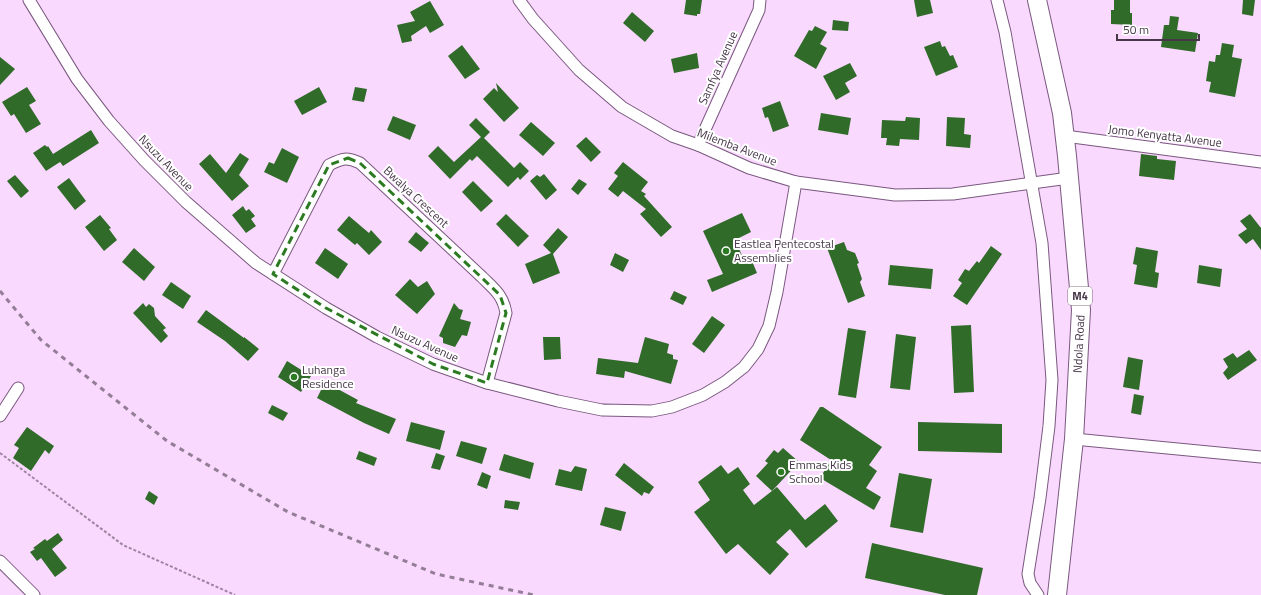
<svg xmlns="http://www.w3.org/2000/svg" width="1261" height="595" viewBox="0 0 1261 595" font-family="'Titillium Web',sans-serif">
<style>
.building{fill:#306b29}
.lines{fill:none;stroke-linecap:round;stroke-linejoin:round}
.minor-casing{stroke:#7a587f;stroke-width:13}
.primary-casing{stroke:#7a587f;stroke-width:20}
.path{stroke:#9d85a0;stroke-width:2;stroke-dasharray:3 2;stroke-linecap:butt}
.minor{stroke:#fff;stroke-width:11}
.primary{stroke:#fff;stroke-width:18}
.rail{stroke:#947d97;stroke-width:3;stroke-dasharray:5 5;stroke-linecap:butt}
.marked{fill:none;stroke:#2c7a22;stroke-width:3;stroke-dasharray:8 5;stroke-linejoin:round}
.poi-dot{fill:#2c7a22;stroke:#fff;stroke-width:1.5}
.labels{text-anchor:middle;stroke-width:4;stroke-linejoin:round;paint-order:stroke}
.shield{fill:#fff;stroke:#7e727f;stroke-width:1}
.shield-label{font-size:11px;font-weight:bold;fill:#463648}
.street-label{font-size:12px;fill:#463648;stroke:#fff}
.poi-label{font-size:12px;fill:#463648;stroke:#fff;text-anchor:start}
</style>
<rect width="100%" height="100%" fill="#f9d9fe"/>
<!-- building -->
<g class="building">
<path d="M686,0H702L700,14H697V16L684,14Z"/>
<path d="M914,0H930L933,13L917,17Z"/>
<path d="M1114,0H1130V13H1132V25L1111,24V10H1114Z"/>
<path d="M1243,0H1255L1253,16L1242,14Z"/>
<path d="M430,1L444,25L430,33L426,26L411,36L412,41L402,43L397,25L415,21L410,12Z"/>
<path d="M632,12L654,31L645,42L623,23Z"/>
<path d="M1170,16L1179,17L1177,30L1198,33L1195,52L1161,47L1164,25H1169Z"/>
<path d="M833,20L849,22L848,31L832,30Z"/>
<path d="M815,26L827,32L820,44L827,48L816,69L794,56L809,30L812,31Z"/>
<path d="M940,41L942,47L945,46L950,56L953,55L958,67L936,76L924,47Z"/>
<path d="M1222,43L1234,45L1232,57L1242,59L1235,97L1209,92L1211,82L1206,81L1209,61L1215,62L1216,55H1220Z"/>
<path d="M462,45L480,69L465,79L448,56Z"/>
<path d="M697,53L699,68L674,73L671,59Z"/>
<path d="M0,57L15,69L0,85Z"/>
<path d="M850,63L857,76L845,83L850,92L836,100L823,76Z"/>
<path d="M496,83L519,108L504,122L483,99L494,88L498,92Z"/>
<path d="M27,87L36,101L29,105L41,124L26,133L14,114L11,116L2,102Z"/>
<path d="M319,87L327,102L302,115L294,101Z"/>
<path d="M355,87L367,89L364,102L352,100Z"/>
<path d="M780,101L789,126L773,132L768,117L765,118L762,108Z"/>
<path d="M821,113L851,118L848,135L818,130Z"/>
<path d="M393,116L416,125L410,140L387,130Z"/>
<path d="M906,117L920,118L919,140L900,139L899,146L886,145L887,138H881L882,120L905,121Z"/>
<path d="M947,117L965,118L964,134L971,135L970,148L946,146Z"/>
<path d="M476,118L490,132L484,138L514,168L520,162L529,171L520,180L518,177L508,187L477,156L472,161L470,159L450,179L428,156L438,146L454,162L481,137L469,125Z"/>
<path d="M531,122L555,143L543,156L519,135Z"/>
<path d="M91,130L99,143L63,166L60,162L46,171L33,153L45,145L47,147L48,146L53,154Z"/>
<path d="M586,137L601,152L591,162L576,146Z"/>
<path d="M282,148L299,157L287,183L264,172L269,162L274,164Z"/>
<path d="M240,153L249,159L239,175L249,186L232,201L199,164L210,154L226,173Z"/>
<path d="M1141,154L1157,156V159L1176,161L1174,180L1139,176Z"/>
<path d="M623,162L648,182L641,191L646,194L644,196L672,227L661,237L640,214L646,209L623,191L618,197L608,189L618,176L614,173Z"/>
<path d="M544,174L557,190L546,200L530,181L537,175L540,177Z"/>
<path d="M15,175L29,191L21,198L7,181Z"/>
<path d="M69,178L86,201L75,210L57,187Z"/>
<path d="M579,179L587,184L578,195L571,189Z"/>
<path d="M473,181L493,201L481,212L462,192Z"/>
<path d="M243,206L246,211L249,209L255,216L251,219L256,226L246,233L232,215Z"/>
<path d="M742,213L751,232L735,240L746,264L752,261L757,273L712,292L707,280L723,274L703,231Z"/>
<path d="M506,214L529,236L518,247L496,224Z"/>
<path d="M1250,214L1261,228V250L1253,239L1246,244L1238,235L1247,229L1240,221Z"/>
<path d="M100,215L111,228L109,229L117,240L104,251L85,227Z"/>
<path d="M349,216L369,233L371,230L382,242L369,255L357,243L355,245L337,230Z"/>
<path d="M558,228L568,237L553,254L560,273L533,284L525,264L551,253L543,245Z"/>
<path d="M416,232L429,243L421,252L408,242Z"/>
<path d="M844,242L847,250L855,253L859,263L857,264L862,279L860,282L865,296L848,303L827,248Z"/>
<path d="M991,246L1002,254L967,305L953,296L962,283L958,280L965,269L969,271L977,261L979,263Z"/>
<path d="M1136,247L1158,251L1155,272L1159,273L1157,288L1134,284L1137,265L1133,264Z"/>
<path d="M134,248L155,267L144,281L122,262Z"/>
<path d="M325,248L348,264L338,279L315,263Z"/>
<path d="M615,253L629,260L623,272L610,265Z"/>
<path d="M890,265L933,269L931,289L888,285Z"/>
<path d="M1199,265L1222,269L1220,287L1197,283Z"/>
<path d="M410,279L418,287L427,281L435,294L417,314L395,295Z"/>
<path d="M171,282L191,296L183,309L162,295Z"/>
<path d="M674,291L687,297L683,305L670,299Z"/>
<path d="M143,303L146,307L149,304L154,308L155,316L166,328L163,330L168,336L161,343L133,313Z"/>
<path d="M454,303L459,309L463,310L460,319L471,322L467,336L462,335L455,347L443,343V338L439,336Z"/>
<path d="M206,310L244,338V337L259,349L248,361L225,341L197,322Z"/>
<path d="M712,316L725,325L704,353L692,344Z"/>
<path d="M971,325L974,392L954,393L951,326Z"/>
<path d="M848,328L866,331L856,398L838,395Z"/>
<path d="M896,334L916,337L910,390L890,388Z"/>
<path d="M543,337H560L561,359L544,360Z"/>
<path d="M645,337L669,344L667,353L673,355V359L678,360L671,384L625,371L624,378L596,374L598,358L638,363Z"/>
<path d="M1249,350L1257,360L1228,380L1223,373L1228,367L1223,359L1233,353L1237,358Z"/>
<path d="M1128,357L1143,360L1139,390L1123,387Z"/>
<path d="M287,361L311,376L301,392L278,377Z"/>
<path d="M325,382L358,400L356,403L396,419L389,434L364,423L317,398Z"/>
<path d="M1134,394L1144,396L1141,415L1131,413Z"/>
<path d="M272,405L288,413L283,421L268,413Z"/>
<path d="M820,407H823L882,447L869,465L877,471L866,488L881,497L874,510L820,478L831,460L800,440Z"/>
<path d="M411,422L445,431L440,450L406,441Z"/>
<path d="M918,422L1002,424V453L918,451Z"/>
<path d="M27,427L54,446L49,454L45,450L31,471L13,458L19,448L14,445Z"/>
<path d="M461,441L487,448L482,464L456,456Z"/>
<path d="M783,448L799,462L772,491L756,476L768,463L765,461L774,450L778,453Z"/>
<path d="M359,451L377,458L374,466L356,459Z"/>
<path d="M436,453L445,456L440,470L431,468Z"/>
<path d="M504,454L534,463L530,479L499,470Z"/>
<path d="M624,463L654,487L649,494L644,492L642,496L615,475Z"/>
<path d="M721,465L728,474L738,467L750,484L743,490L754,505L777,487L805,520L825,504L838,521L806,548L790,529L776,542L789,554L770,575L738,544L726,554L694,512L710,500L698,482Z"/>
<path d="M575,466L587,469L582,491L555,485L559,469L571,472Z"/>
<path d="M482,472L491,476L487,489L477,485Z"/>
<path d="M899,473L932,479L923,533L890,527Z"/>
<path d="M149,491L158,497L154,505L145,499Z"/>
<path d="M505,500L520,502L518,510L504,508Z"/>
<path d="M605,507L626,512L621,531L600,525Z"/>
<path d="M58,533L63,540L52,549L67,568L55,577L41,558L37,561L30,552L35,549L33,548L45,539L47,541Z"/>
<path d="M872,543L983,568L977,595H945L865,578Z"/>
</g>
<g class="lines">
<defs>
<g id="minor">
<path d="M29,0L77,79L109,121L144,160L186,202L256,263L326,308L377,337L433,364L487,383L558,401L602,410L652,411L672,407L703,395L725,382L744,367L758,349L769,326L777,292L796,182"/>
<path d="M519,0L533,19L579,70L622,107L672,136L698,145L749,168L796,182L895,195L953,194L1069,178"/>
<path d="M997,0L1005,32L1042,243L1052,380L1049,426L1040,498L1028,574L1030,583L1038,595"/>
<path d="M1065,136L1261,162"/>
<path d="M698,145L759,10L760,0"/>
<path d="M273,274L329,165C343,158 346,157 360,163L482,277C494,289 503,295 506,313L487,383"/>
<path d="M0,416L18,388"/>
<path d="M1074,439L1261,457"/>
<path d="M0,561L34,595"/>
</g>
<path id="primary" d="M1037,0L1062,113L1067,156L1081,310L1074,439L1057,595"/>
</defs>
<!-- minor casing -->
<use href="#minor" class="minor-casing"/>
<!-- primary casing -->
<use href="#primary" class="primary-casing"/>
<!-- path -->
<path class="path" d="M0,453L123,545L235,595"/>
<!-- minor -->
<use href="#minor" class="minor"/>
<!-- primary -->
<use href="#primary" class="primary"/>
<!-- rail -->
<path class="rail" d="M0,291L41,340L167,441L288,512L436,574L534,595"/>
</g>
<!-- marked area -->
<path class="marked" d="M348,158L360,163L500,295L506,313L487,383L433,364L326,308L273,274L329,165Z"/>
<!-- markers -->
<g class="poi-dot">
<circle cx="726" cy="251" r="4"/>
<circle cx="294" cy="377" r="4"/>
<circle cx="781" cy="472" r="4"/>
</g>
<g class="labels">
<!-- shield labels -->
<rect class="shield" x="1068" y="287" width="24" height="18" rx="3"/>
<g class="shield-label">
<text x="1080" y="300">M4</text>
</g>
<!-- street labels -->
<g class="street-label">
<text transform="translate(718 68) rotate(-66)" y="4">Samfya Avenue</text>
<text transform="translate(1165 136) rotate(7)" y="4">Jomo Kenyatta Avenue</text>
<text transform="translate(737 147) rotate(21)" y="4">Milemba Avenue</text>
<text transform="translate(166 163) rotate(46)" y="4">Nsuzu Avenue</text>
<text transform="translate(416 197) rotate(43)" y="4">Bwalya Crescent</text>
<text transform="translate(425 344) rotate(24)" y="4">Nsuzu Avenue</text>
<text transform="translate(1079 344) rotate(-87)" y="4">Ndola Road</text>
</g>
<!-- poi labels -->
<g class="poi-label">
<text x="734" y="248">Eastlea Pentecostal<tspan x="734" dy="14">Assemblies</tspan></text>
<text x="302" y="374">Luhanga<tspan x="302" dy="14">Residence</tspan></text>
<text x="789" y="469">Emmas Kids<tspan x="789" dy="14">School</tspan></text>
</g>
</g>
<!-- scale -->
<path d="M1117 34v6h82v-6" fill="none" stroke="#463648" stroke-width="2"/>
<text x="1123" y="34" font-size="12" fill="#463648" stroke="#ffffff" stroke-width="3" paint-order="stroke">50 m</text>
</svg>
